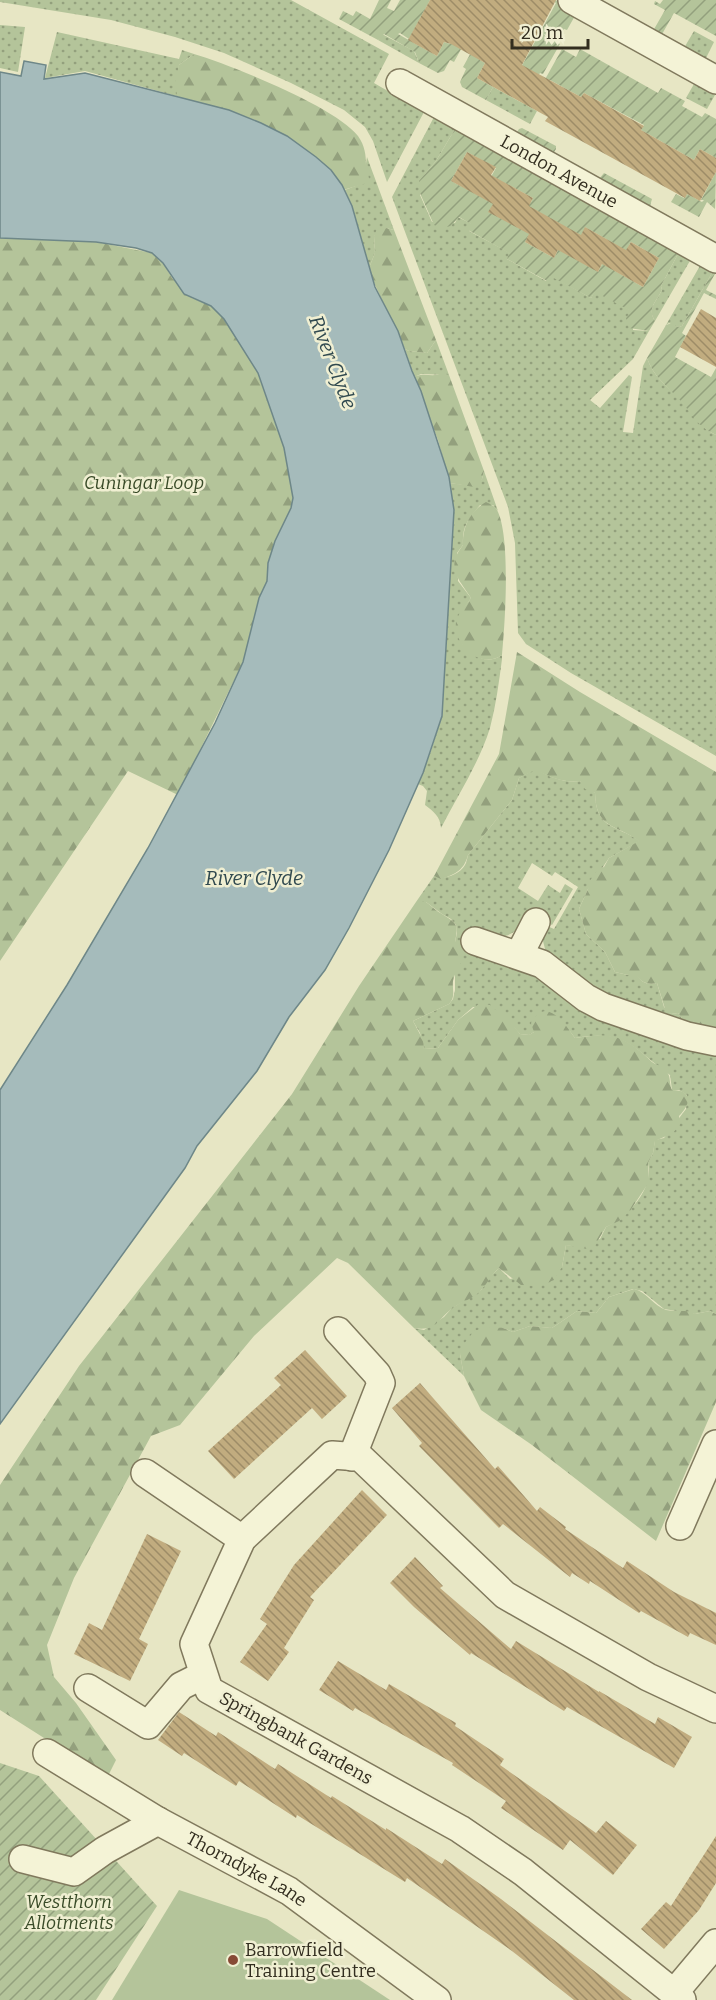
<svg xmlns="http://www.w3.org/2000/svg" width="716" height="2000" viewBox="0 0 716 2000" font-family="Bitter,serif">
<style>
.grass{fill:url(#grass-dots)}
.forest{fill:url(#forest-firs)}
.garden{fill:url(#garden-furrows);fill-rule:evenodd}
.pitch{fill:#b4c49a}
.water{fill:#a5bbbb;stroke:#6e8788;stroke-width:1.5}
.building{fill:url(#building-back-hatch)}
.lines{fill:none;stroke-linecap:round;stroke-linejoin:round}
.minor-casing{stroke:#80795d;stroke-width:30}
.minor{stroke:#f4f3d6;stroke-width:27}
.poi-dot{fill:#874a35;stroke:#f0efd2;stroke-width:2}
.labels{text-anchor:middle;stroke-width:5;stroke-linejoin:round;paint-order:stroke}
.street-label{font-size:18px;fill:#322d1f;stroke:#f0efd2}
.park-label{font-size:18px;font-style:italic;fill:#394b28;stroke:#f0efd2}
.poi-label{font-size:18px;fill:#322d1f;stroke:#f0efd2;text-anchor:start}
.water-label{font-size:20px;font-style:italic;fill:#30494f;stroke:#f0efd2}
</style>
<defs>
<pattern id="grass-dots" width="8" height="8" patternUnits="userSpaceOnUse" patternTransform="scale(1.5)"><rect width="8" height="8" fill="#b4c49a"/><path d="M2 2h.1M6 6h.1" fill="none" stroke="#93a07d" stroke-width="1.8" stroke-linecap="round"/></pattern>
<pattern id="forest-firs" width="22" height="20" patternUnits="userSpaceOnUse" patternTransform="scale(1.5)"><rect width="22" height="20" fill="#b4c49a"/><path d="M5 1l3.5 6h-7zM16 11l3.5 6h-7z" fill="#93a07d"/></pattern>
<pattern id="garden-furrows" width="10" height="10" patternUnits="userSpaceOnUse" patternTransform="scale(1.5)"><rect width="10" height="10" fill="#b4c49a"/><path d="M-1 1l2-2M0 10L10 0M9 11l2-2" fill="none" stroke="#93a07d"/></pattern>
<pattern id="building-back-hatch" width="6" height="6" patternUnits="userSpaceOnUse" patternTransform="scale(1.5)"><rect width="6" height="6" fill="#c1ac7f"/><path d="M-1 5l2 2M0 0l6 6M5-1l2 2" fill="none" stroke="#9d8c67"/></pattern>
</defs>
<rect width="100%" height="100%" fill="#e7e6c4"/>
<!-- grass -->
<g class="grass">
<path d="M0,0H291L389,54L374,83L424,112L387,182L373,141L365,127L344,110L291,83L224,53L175,37L111,20L0,2Z"/>
<path d="M0,25L25,27L18,72L0,68Z"/>
<path d="M694,31L714,42L705,60L684,48Z"/>
<path d="M57,32L179,59L182,50L194,54L179,65L177,90L180,97L85,71L45,78Z"/>
<path d="M382,34L414,51L419,63L378,40Z"/>
<path d="M694,84L715,95L707,109L686,98Z"/>
<path d="M493,87L537,111L530,124L486,100Z"/>
<path d="M434,117L455,129L436,161L425,174L420,187V195L432,222L455,223L458,217L472,224L469,231L510,253L507,259L546,281L550,275L591,298L595,291L632,311L633,330L649,331L633,359L590,400L600,408L629,375L632,377L623,432L633,433L643,366L647,358C653,376 666,385 679,398C690,410 700,428 716,435V756L571,673L526,644L518,633L515,543L508,507L392,197Z"/>
<path d="M367,157L394,230L386,228L374,236L375,253L369,268L352,206L345,190L363,183Z"/>
<path d="M679,252L691,259L655,321C647,308 656,302 662,290L661,286Z"/>
<path d="M701,264L713,271L682,326L677,327L669,323L666,325Z"/>
<path d="M436,340L449,375L421,374L414,377L405,349L409,351L427,353Z"/>
<path d="M484,471L498,511L493,505H480C468,520 462,526 463,545L457,553L458,581L471,598L464,608L461,642C471,655 486,666 502,655V659C499,682 496,705 490,728C479,763 458,795 441,828C440,816 434,812 425,805L427,791L423,786L418,784L431,751L442,716L454,510L450,483L464,485L482,479Z"/>
<path d="M535,769C550,777 563,783 580,781L595,793C596,829 614,824 640,841L609,858L588,889L579,909L586,934L605,952L615,972L628,975H637C642,983 647,985 657,983L664,1007L671,1014L678,1013L684,1021L610,1001L546,953L542,937L545,925L554,929L578,887L555,872L552,876L532,863L518,888L538,901L548,885L560,893L565,884L573,889L552,925L531,913C514,936 504,944 477,928L468,951L525,966L716,1050V1314L710,1311L695,1314L664,1309L642,1291L633,1289L609,1297L596,1313L577,1311L552,1328L530,1326L513,1332L503,1328L460,1354L464,1376L414,1328L424,1330L444,1317L452,1308L481,1290L490,1277L499,1268L510,1279L562,1267L566,1245L576,1246L600,1239L606,1227C628,1217 654,1189 648,1163L653,1153L655,1140L664,1138L686,1109L687,1095L679,1090H672L670,1075C632,1048 627,1029 575,1038L569,1030L534,1032L529,1035L520,1034C500,1012 505,1010 473,1007L458,1020L438,1048L424,1049L420,1033L413,1021L449,1004L453,999L455,990V942L457,933L456,925L451,919L442,914L426,902H416L434,876C444,880 459,875 465,865C467,862 467,858 468,855L512,800L519,778Z"/>
</g>
<!-- forest -->
<g class="forest">
<path d="M194,54C231,65 336,107 358,136C365,146 366,155 366,166C366,171 369,175 369,179L367,183L343,190L192,108L177,95L175,83L179,65Z"/>
<path d="M382,227L394,230L436,340L427,353L409,351L405,349L370,274L369,268L375,253L374,236L377,229Z"/>
<path d="M0,238L96,242L152,253L163,263L172,278L192,298L211,306L224,319L258,373L284,448L293,498L291,508L275,541L268,563L267,581L259,598L243,662L178,795L128,771L0,961Z"/>
<path d="M442,373L449,375L484,471L482,479L474,487L450,483L438,440L414,377C424,372 433,378 442,373Z"/>
<path d="M486,502C490,504 495,506 497,510C511,536 505,624 502,655C481,670 453,645 456,622C458,613 466,605 471,598C459,579 445,568 463,545C462,528 470,511 486,502Z"/>
<path d="M517,652L580,692L716,772V1035L684,1021L678,1013L671,1014L666,1012L657,983C648,985 642,983 636,975H628L615,972L605,952L586,934L579,909L588,889L589,882L598,869L604,867L609,858L639,841C614,823 596,829 595,793L585,789L580,781C563,783 550,777 535,770L519,778L512,800L468,855C464,870 456,874 441,879L434,876L499,754Z"/>
<path d="M416,902H426C432,906 436,911 442,914C456,923 459,923 455,942C472,958 456,965 453,981C452,990 456,996 449,1004L413,1021L423,1040L424,1049L438,1048L458,1020L480,1003L490,1005L493,1009L503,1012L520,1034L529,1035L534,1032L531,1023C546,995 565,1024 575,1038C613,1032 625,1036 652,1062C657,1066 663,1065 667,1072C671,1077 669,1084 672,1090C693,1090 691,1104 679,1116L680,1124L673,1133L655,1141L653,1153L648,1163L649,1182L630,1211L619,1221L606,1227L594,1247L587,1249L566,1245L562,1267L554,1280L539,1286L521,1285L499,1268C491,1275 488,1283 481,1290C474,1299 462,1301 453,1308C438,1318 437,1332 414,1328L348,1263L337,1258L254,1336L180,1425L151,1436L74,1578L47,1645L54,1677L76,1703L116,1760L107,1778L0,1710V1485L79,1366L292,1094L359,986Z"/>
<path d="M634,1289C647,1292 654,1306 666,1310C676,1312 686,1309 695,1314L710,1311L716,1314V1402L656,1541L532,1445L481,1410L464,1376L460,1354L463,1345L474,1331L487,1327L503,1328L513,1332L530,1326L552,1328L577,1311L596,1313L609,1297Z"/>
</g>
<!-- garden -->
<g class="garden">
<path d="M379,0H391L387,8L394,11L400,0H430L409,39L400,33L398,34L437,56L444,42L450,44L461,26L488,0L454,62L450,60L444,71L438,73L419,63L415,52L384,34L378,40L339,19L343,11L353,16L356,11L370,19Z"/>
<path d="M500,0L480,60L485,63L477,78L493,87L486,100L462,87L460,82L466,69L463,67Z"/>
<path d="M551,0C562,0 569,6 576,14L567,30L564,29L556,42L560,44L543,74L540,73L536,79L543,83L562,49L576,57L580,49L658,93L661,88L685,101L682,106L702,117L705,113L716,119V158L700,149L694,160L641,130L644,125L584,93L581,97L550,80L527,106L507,93L556,3Z"/>
<path d="M663,0H716V36L674,13L661,36L653,31L665,10L654,4L655,1L660,4Z"/>
<path d="M522,128L556,146V149L553,154L516,134L519,129Z"/>
<path d="M455,129L679,252L661,286L662,290C656,302 647,308 655,321L649,331L629,328L626,318L631,311L595,292L591,298L550,276L547,281L507,259L509,253L468,230L471,224L459,217L451,226L441,228L434,225L419,191V181L436,161ZM467,152L496,168L480,196L451,181ZM505,183L533,198L531,202L489,212ZM541,214L569,229L554,258L525,242ZM585,227L613,243L598,272ZM631,242L659,258L643,287L615,271Z"/>
<path d="M716,172L715,209L707,202L699,217L671,202L676,194L684,198L687,194L702,202L704,200H701Z"/>
<path d="M604,173L652,199L650,206L648,208L599,179Z"/>
<path d="M713,271L716,272L706,290L716,295V299L704,293L682,333L686,336L675,357L711,377L716,368V435C695,425 693,414 679,399C666,385 653,376 647,358L666,325L672,323L677,327L682,326Z"/>
<path d="M0,1763L39,1776L157,1906L96,2000H0Z"/>
</g>
<!-- pitch -->
<path class="pitch" d="M179,1890L267,1919L390,2000H112Z"/>
<!-- water -->
<path class="water" d="M24,61L46,65L44,79L85,73L229,110L261,123L287,136L316,157L331,170L342,185L352,206L375,287L398,331L412,371L421,391L449,477L454,510L442,716L423,773L389,850L349,928L325,970L289,1017L257,1071L197,1146L185,1168L0,1424V1090L67,985L148,848L215,723L243,662L259,598L267,581L268,563L275,541L291,508L293,498L284,448L258,373L224,319L211,306L184,294L163,263L152,253L136,248L96,242L0,238V72L21,76Z"/>
<!-- building -->
<g class="building">
<path d="M430,0H556L522,65L581,97L584,93L595,99L644,126L641,130L694,160L700,149L716,158V172L700,201L687,194L685,198L545,121L548,117L477,78L485,63L451,44L444,42L437,56L408,40Z"/>
<path d="M467,152L496,167L491,175L533,198L529,206L581,235L585,227L626,250L631,242L659,258L643,287L602,264L598,272L558,250L554,258L525,242L529,234L488,212L493,204L451,181Z"/>
<path d="M701,309L716,318V367L680,347Z"/>
<path d="M305,1350L347,1396L322,1419L312,1408L234,1479L208,1451L281,1385L274,1378Z"/>
<path d="M420,1383L495,1469L498,1466L537,1511L540,1507L566,1527L565,1529L623,1568L627,1561L674,1592L716,1613V1645L690,1633L688,1637L641,1611L639,1613L590,1581L589,1584L572,1573L570,1577L503,1524L499,1528L419,1446L422,1443L392,1408Z"/>
<path d="M362,1490L387,1515L310,1597L314,1600L284,1648L289,1652L268,1681L240,1662L267,1624L260,1619L294,1565Z"/>
<path d="M147,1534L181,1551L139,1639L148,1644L130,1681L74,1654L89,1623L102,1630Z"/>
<path d="M415,1557L443,1586L440,1588L511,1649L516,1641L599,1692V1691L655,1724L658,1717L692,1737L674,1768L567,1707L564,1711L471,1653L470,1655L414,1607L390,1583Z"/>
<path d="M338,1661L386,1690L389,1684L456,1723L455,1726L504,1759L500,1765L596,1833L606,1821L637,1845L613,1875L570,1840L563,1850L501,1808L506,1801L452,1765L453,1763L355,1708L353,1711L319,1690Z"/>
<path d="M179,1712L216,1736L218,1732L275,1769L278,1764L331,1798L332,1796L386,1830V1828L442,1864L445,1859L501,1899L632,2000H574L512,1951L407,1878L405,1882L297,1815L296,1818L239,1781L236,1786L184,1753L182,1756L158,1740Z"/>
<path d="M716,1836V1883L699,1910L664,1949L641,1929L666,1902L671,1906Z"/>
</g>
<g class="lines">
<defs>
<g id="minor">
<path d="M572,0L716,80"/>
<path id="s1" d="M400,83L716,259"/>
<path d="M475,941L542,964L586,998L603,1007L687,1036L716,1042"/>
<path d="M519,955L536,922"/>
<path d="M338,1331L377,1374L381,1383L352,1457"/>
<path d="M145,1473L242,1539"/>
<path d="M680,1526L716,1444"/>
<path d="M88,1688L148,1725L181,1686L203,1675"/>
<path id="s2" d="M47,1753L158,1821L289,1891L437,2000"/>
<path d="M23,1859L74,1872L105,1850L158,1821"/>
<path d="M674,1993L523,1872L460,1829L209,1690L194,1644L242,1539L332,1455L360,1457L505,1595L648,1677L716,1709"/>
<path d="M682,2000L674,1993L716,1943"/>
</g>
</defs>
<!-- minor casing -->
<use href="#minor" class="minor-casing"/>
<!-- minor -->
<use href="#minor" class="minor"/>
</g>
<!-- markers -->
<circle class="poi-dot" cx="233" cy="1960" r="6"/>
<g class="labels">
<!-- street labels -->
<g class="street-label">
<text dy="6" stroke="none"><textPath href="#s1" startOffset="182">London Avenue</textPath></text>
<text transform="translate(296 1738) rotate(29)" y="6">Springbank Gardens</text>
<text dy="6" stroke="none"><textPath href="#s2" startOffset="231">Thorndyke Lane</textPath></text>
</g>
<!-- park labels -->
<g class="park-label">
<text x="144" y="489">Cuningar Loop</text>
<text x="69" y="1908">Westthorn<tspan x="69" dy="21">Allotments</tspan></text>
</g>
<!-- poi labels -->
<g class="poi-label">
<text x="245" y="1956">Barrowfield<tspan x="245" dy="21">Training Centre</tspan></text>
</g>
<!-- water labels -->
<g class="water-label">
<text transform="translate(333 362) rotate(69)" y="7">River Clyde</text>
<text x="254" y="885">River Clyde</text>
</g>
</g>
<!-- scale -->
<path d="M512 39v9h76v-9" fill="none" stroke="#322d1f" stroke-width="3"/>
<text x="521" y="39" font-size="18" fill="#322d1f" stroke="#f0efd2" stroke-width="4.5" paint-order="stroke">20 m</text>
</svg>
